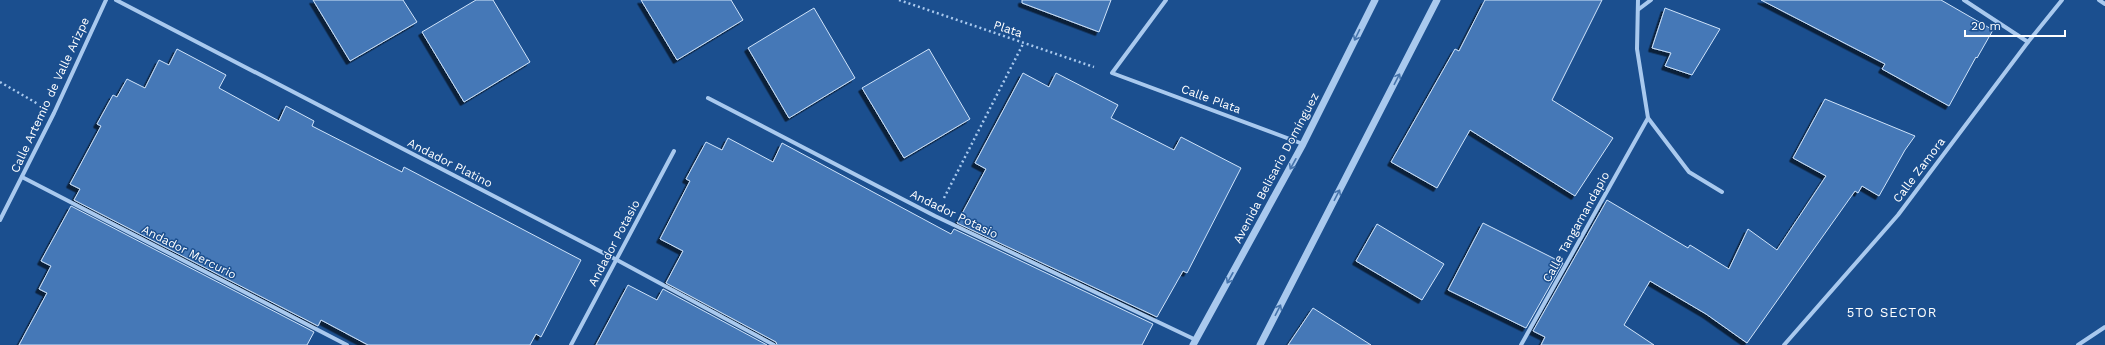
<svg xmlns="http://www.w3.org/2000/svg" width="2105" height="345" viewBox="0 0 2105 345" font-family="'Work Sans',sans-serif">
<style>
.building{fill:#4478b7;stroke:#cfe3fa;filter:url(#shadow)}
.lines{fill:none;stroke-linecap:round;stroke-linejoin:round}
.path{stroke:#a9c9ee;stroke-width:2.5;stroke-dasharray:2 3;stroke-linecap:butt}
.minor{stroke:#a9c9ee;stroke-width:4}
.tertiary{stroke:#a9c9ee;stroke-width:7}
.oneway{stroke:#4674ac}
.labels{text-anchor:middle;stroke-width:3;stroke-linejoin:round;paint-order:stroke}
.street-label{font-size:12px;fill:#fff;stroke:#1b4f8f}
.neighbourhood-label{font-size:13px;letter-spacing:1px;fill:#fff;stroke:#1b4f8f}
</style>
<defs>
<filter id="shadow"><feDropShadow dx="-3.5" dy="3.5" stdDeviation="0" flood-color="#0009"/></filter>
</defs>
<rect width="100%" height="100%" fill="#1b4f8f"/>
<!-- building -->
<g class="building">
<path d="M313,0H403L417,22L350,61Z"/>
<path d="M476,0H493L530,62L464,102L422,32Z"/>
<path d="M641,0H731L743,20L677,60Z"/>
<path d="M1022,0H1111L1099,32L1022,3Z"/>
<path d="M1485,0H1602L1552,100L1613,138L1575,196L1470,130L1437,188L1391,162L1455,49L1459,51Z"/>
<path d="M1761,0H1941L1993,30L1977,58L1976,57L1949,106L1882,69L1885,64Z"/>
<path d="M814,8L855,78L789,118L748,48Z"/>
<path d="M1665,8L1720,29L1692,75L1665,66L1671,53L1652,48Z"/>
<path d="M177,49L226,75L219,88L279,121L286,106L314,121L312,126L402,172L404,167L581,260L541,337L536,334L530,345H368L321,320L318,326L74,200L80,189L70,184L101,126L97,124L113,95L117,97L127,79L145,88L159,60L169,65Z"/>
<path d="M929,49L970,119L904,158L862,88Z"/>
<path d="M1023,73L1049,87L1056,73L1118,105L1111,118L1174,150L1181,137L1241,168L1187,273L1183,271L1157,317L957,223L986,169L975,163Z"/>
<path d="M1825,99L1915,136L1905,150L1879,196L1862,186L1858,193L1855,191L1747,343L1706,314L1650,281L1624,325L1654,345H1541L1545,337L1533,331L1607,200L1688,248L1690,245L1729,269L1748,229L1777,250L1826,176L1793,158Z"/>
<path d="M728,138L773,162L782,143L951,234L954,229L1153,324L1142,345H777L776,342L666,283L683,251L660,239L690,181L686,179L706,142L722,150Z"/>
<path d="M71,206L314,332L307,345H19L47,293L39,289L51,266L41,261Z"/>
<path d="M1483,223L1563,263L1526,328L1448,290Z"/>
<path d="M1377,224L1444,264L1422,300L1356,261Z"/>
<path d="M628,285L657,300L663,289L767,345H596Z"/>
<path d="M1313,308L1371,345H1288Z"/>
</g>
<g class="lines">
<!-- path -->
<g class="path">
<path d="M899,0L1094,67"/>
<path d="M0,82L38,104"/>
<path d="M944,198L1023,44"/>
</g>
<!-- minor -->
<g class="minor">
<path d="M116,0L617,260L774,345"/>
<path d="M1166,0L1112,73L1303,144"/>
<path d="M1638,0L1637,49L1648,118L1689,172L1722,192"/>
<path d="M1964,0L2028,42"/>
<path d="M2099,0L2105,4"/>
<path d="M1639,9L1651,0"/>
<path d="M708,98L935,216L1196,340"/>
<path d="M22,177L347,345"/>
<path d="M0,220L54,113L106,0"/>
<path d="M571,345L674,151"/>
<path d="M1521,345L1648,118"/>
<path d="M1784,345L1898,215L2028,42L2062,0"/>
<path d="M2078,345L2105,327"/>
</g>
<!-- tertiary -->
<g class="tertiary">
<path d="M1193,345L1303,144L1375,0"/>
<path d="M1260,345L1437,0"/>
</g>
</g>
<!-- one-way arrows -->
<defs><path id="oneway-shaft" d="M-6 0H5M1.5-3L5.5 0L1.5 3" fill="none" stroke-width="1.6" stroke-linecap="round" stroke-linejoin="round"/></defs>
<g class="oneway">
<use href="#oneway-shaft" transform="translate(1357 35) rotate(116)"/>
<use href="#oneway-shaft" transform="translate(1397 79) rotate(-63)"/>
<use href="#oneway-shaft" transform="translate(1293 164) rotate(119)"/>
<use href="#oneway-shaft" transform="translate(1337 195) rotate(-63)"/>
<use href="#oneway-shaft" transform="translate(1230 278) rotate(119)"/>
<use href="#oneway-shaft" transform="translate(1278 310) rotate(-63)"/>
</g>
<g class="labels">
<!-- street labels -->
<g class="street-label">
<text transform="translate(1008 29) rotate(19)" y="4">Plata</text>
<text transform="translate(50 95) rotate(-65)" y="4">Calle Artemio de Valle Arizpe</text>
<text transform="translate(1211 99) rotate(20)" y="4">Calle Plata</text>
<text transform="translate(450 163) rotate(27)" y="4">Andador Platino</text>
<text transform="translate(1276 168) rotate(-62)" y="4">Avenida Belisario Domínguez</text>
<text transform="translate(1919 170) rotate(-53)" y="4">Calle Zamora</text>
<text transform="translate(954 214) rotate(26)" y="4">Andador Potasio</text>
<text transform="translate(1576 227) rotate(-61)" y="4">Calle Tangamandapio</text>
<text transform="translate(614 243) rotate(-62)" y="4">Andador Potasio</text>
<text transform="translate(189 252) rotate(27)" y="4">Andador Mercurio</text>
</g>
<!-- neighbourhood labels -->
<g class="neighbourhood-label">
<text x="1892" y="317">5TO SECTOR</text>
</g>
</g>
<!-- scale -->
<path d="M1965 30v6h100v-6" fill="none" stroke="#ffffff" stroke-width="2"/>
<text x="1971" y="30" font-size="12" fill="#ffffff" stroke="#1b4f8f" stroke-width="3" paint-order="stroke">20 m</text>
</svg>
